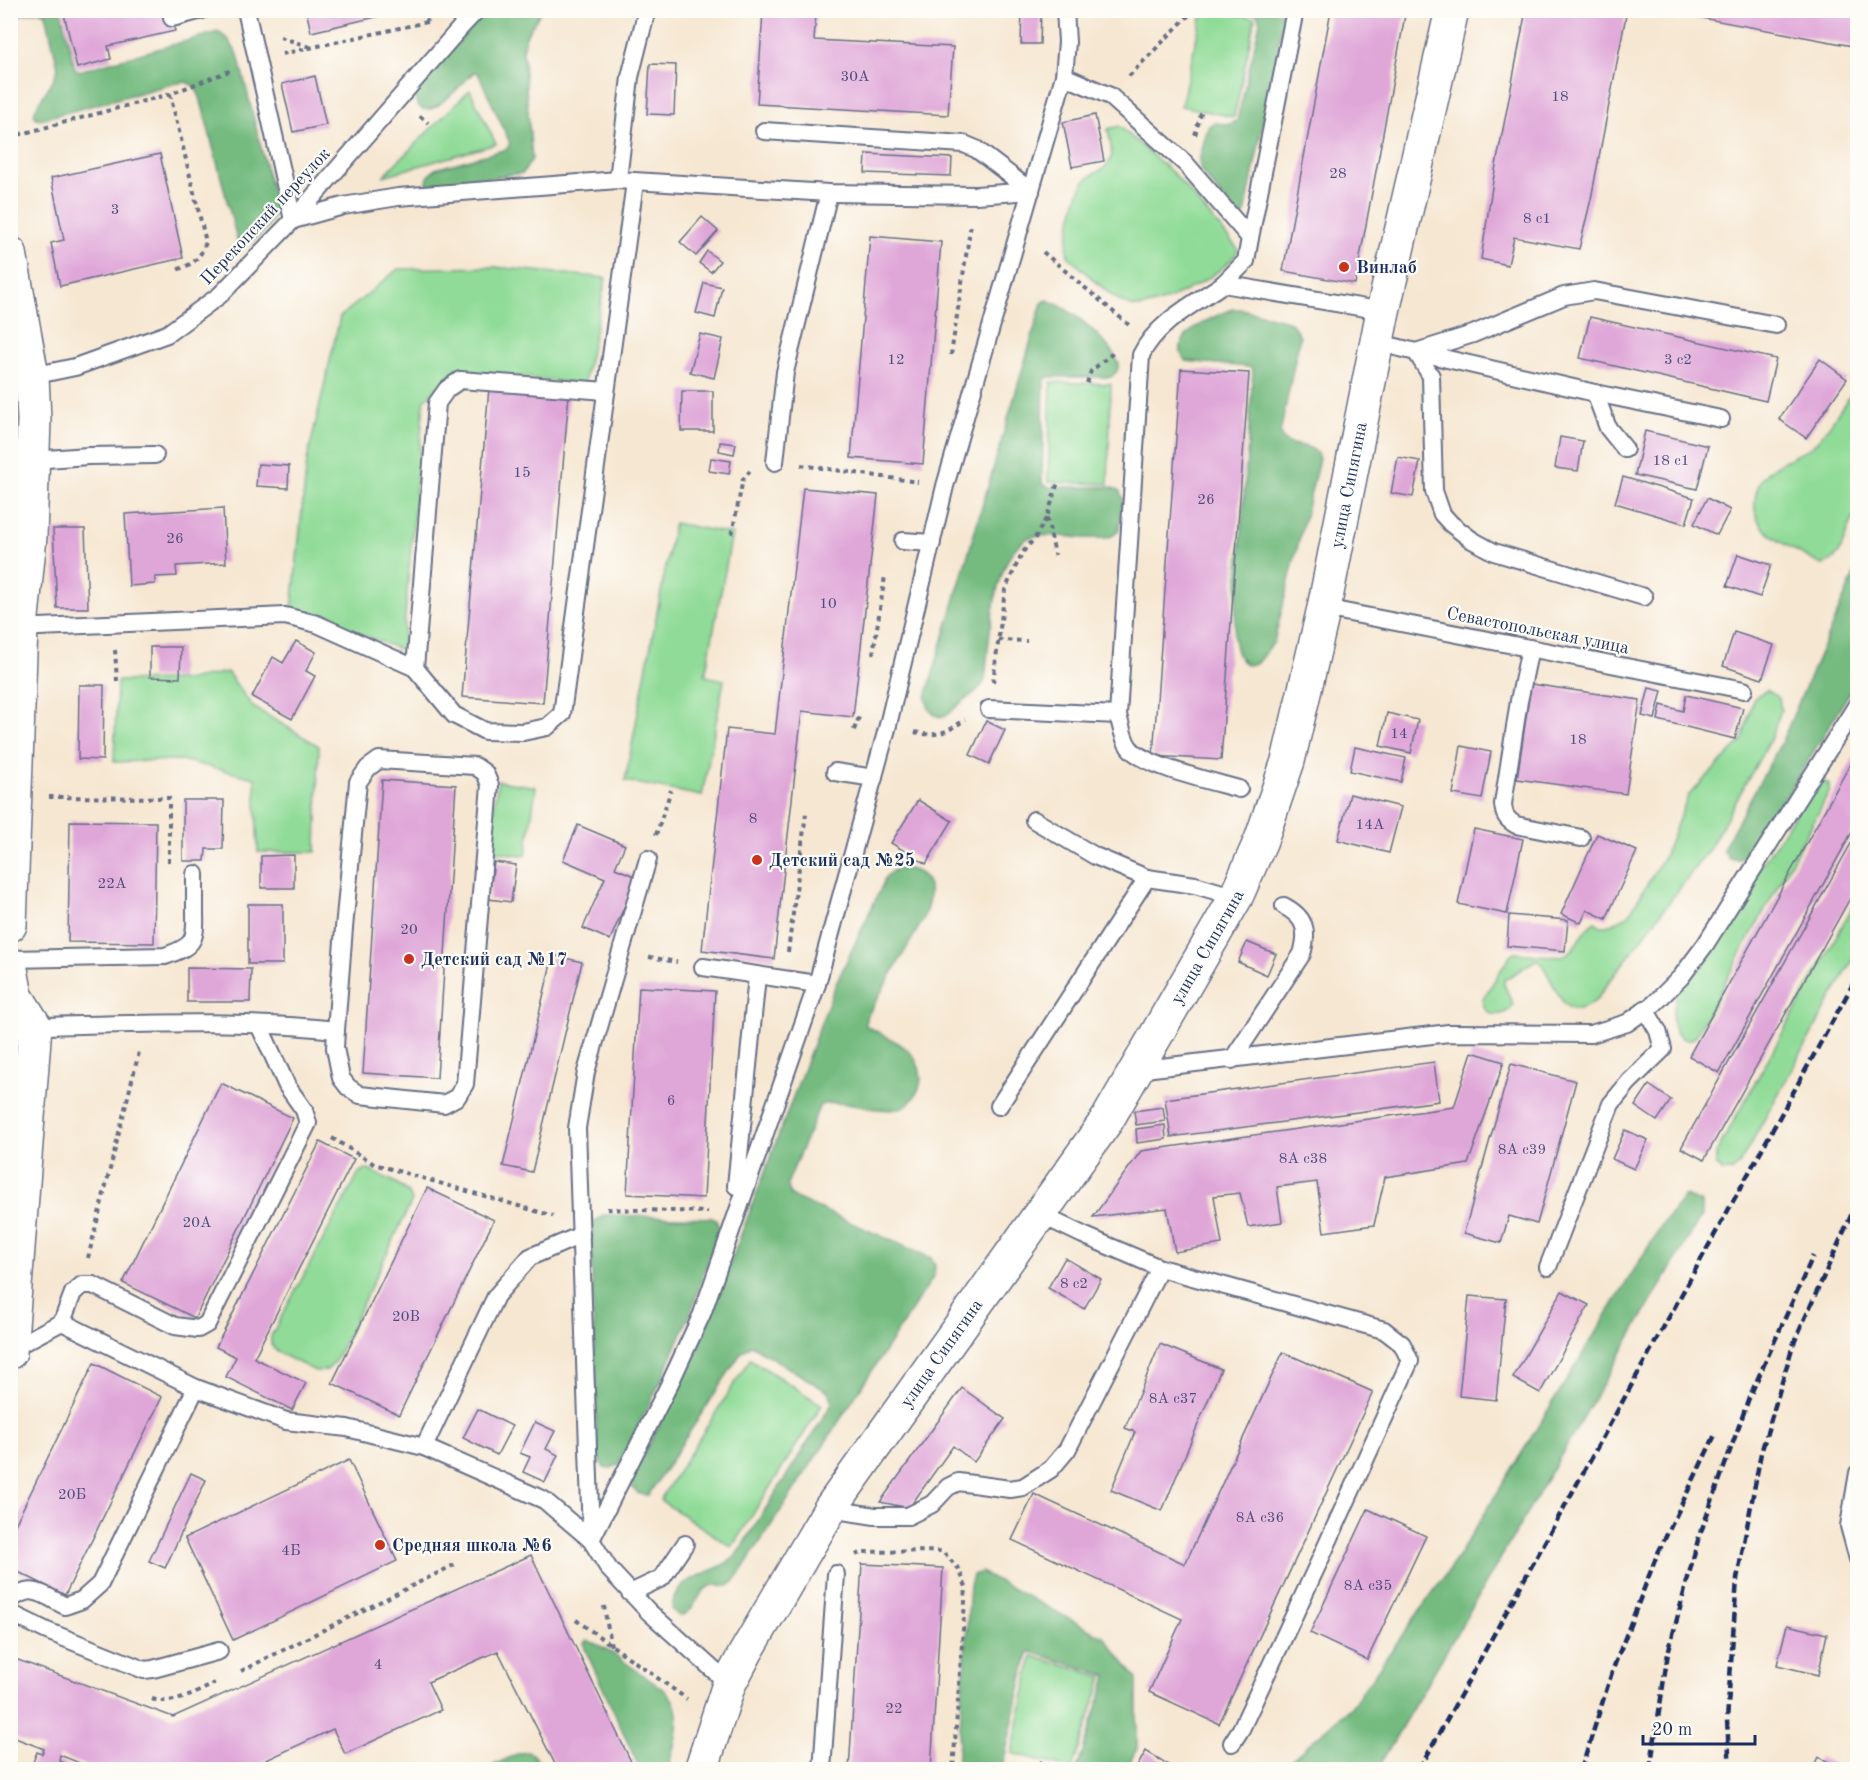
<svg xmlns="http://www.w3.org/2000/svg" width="1868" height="1780" viewBox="0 0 1868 1780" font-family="'Old Standard TT',serif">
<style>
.green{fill:#90db97;stroke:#56857a;stroke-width:1.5}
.forest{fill:#74bb80;stroke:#48756f;stroke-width:1.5}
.building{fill:#dfa6d8}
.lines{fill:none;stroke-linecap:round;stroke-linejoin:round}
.lane-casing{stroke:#686f87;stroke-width:20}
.street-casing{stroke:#686f87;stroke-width:36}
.path{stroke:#686f87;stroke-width:4;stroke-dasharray:4.5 4.5;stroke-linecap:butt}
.lane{stroke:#fff;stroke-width:16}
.street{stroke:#fff;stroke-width:33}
.rail{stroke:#1b2f5e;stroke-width:4.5;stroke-dasharray:9 4.5;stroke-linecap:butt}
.poi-dot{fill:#c8321e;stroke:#fdfcf7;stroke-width:2}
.labels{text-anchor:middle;stroke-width:4.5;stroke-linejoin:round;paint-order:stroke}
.number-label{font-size:15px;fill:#4c4d7c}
.street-label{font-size:18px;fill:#1b2f5e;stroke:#fdfcf7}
.poi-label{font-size:18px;font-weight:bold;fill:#1b2f5e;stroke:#fdfcf7;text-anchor:start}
</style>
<rect width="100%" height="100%" fill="#fdfcf7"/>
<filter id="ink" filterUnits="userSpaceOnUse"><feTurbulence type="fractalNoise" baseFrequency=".0167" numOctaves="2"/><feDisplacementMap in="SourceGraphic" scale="12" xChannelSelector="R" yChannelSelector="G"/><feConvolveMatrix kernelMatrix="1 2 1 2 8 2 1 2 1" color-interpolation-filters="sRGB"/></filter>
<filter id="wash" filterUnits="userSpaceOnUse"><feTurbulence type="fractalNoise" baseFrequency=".008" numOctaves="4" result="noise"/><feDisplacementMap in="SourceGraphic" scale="24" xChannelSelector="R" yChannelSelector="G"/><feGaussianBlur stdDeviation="1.35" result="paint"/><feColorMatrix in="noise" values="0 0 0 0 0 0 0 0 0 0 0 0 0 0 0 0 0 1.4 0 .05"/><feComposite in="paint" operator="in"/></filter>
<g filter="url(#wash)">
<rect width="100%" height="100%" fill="#f6e7d2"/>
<!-- green -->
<g class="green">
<path d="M1203,10L1217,11L1255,18L1234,117L1181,106Z"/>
<path d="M470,90L496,144L383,176Z"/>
<path d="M1119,126L1175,175L1238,249C1233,270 1159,309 1137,307C1117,306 1084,270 1068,256C1065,242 1076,188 1087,179C1095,171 1108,170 1111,158C1113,149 1109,138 1108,129Z"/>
<path d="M494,267L606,278L584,384L455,370L424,401L402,650L292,609L307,460L340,317L398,269Z"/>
<path d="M1051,382L1111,384L1108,484L1048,482Z"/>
<path d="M1857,393V508L1839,553L1833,560L1823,565C1817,563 1813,560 1807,557C1785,544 1751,531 1755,500C1756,492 1759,481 1765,475C1777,461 1797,457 1812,446C1826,434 1839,410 1851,394Z"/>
<path d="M674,523L732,534L705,676L724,680L702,796L625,781Z"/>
<path d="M227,672L253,707L319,746L316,852H258L255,778L181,760L114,762L117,681L189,680Z"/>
<path d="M1767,690L1779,698L1781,710L1771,738L1709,849L1595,1001C1585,1009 1574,1013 1564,1004L1540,961L1536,960L1504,980V984L1513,1005C1505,1019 1482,1018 1483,999L1511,954L1515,953L1562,957C1578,949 1580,931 1595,922L1601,926H1607L1628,916L1665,855L1688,796L1742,741L1753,700L1758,695Z"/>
<path d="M1819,778L1829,785V793L1695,1037C1690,1040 1687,1042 1682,1038C1666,1029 1674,1005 1678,991Z"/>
<path d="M498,781L536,787L526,856L487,850Z"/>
<path d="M1857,899V952L1739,1165L1731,1171H1722L1716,1164V1153Z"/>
<path d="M366,1169C380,1176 408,1184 412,1201L334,1363L327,1370L315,1371L277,1352L271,1344V1336L359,1173Z"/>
<path d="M750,1359L822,1405L732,1547L660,1500Z"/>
<path d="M1032,1656L1103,1677L1072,1769L1012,1753Z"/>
</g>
<!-- forest -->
<g class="forest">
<path d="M10,11H61L75,69L79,71L218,32L228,39L238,55L276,208C271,226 259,239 242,247L238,243L200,97L194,86L186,82L176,83L42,119L36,118L34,114C39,97 54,84 58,68L46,14L38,11L11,17Z"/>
<path d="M489,11H541L526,36L523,51L532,159L523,173L431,186L427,182L428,177L435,169L507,149L510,143L478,73L474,72C461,84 420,135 414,94L467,32Z"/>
<path d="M1244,11H1285L1245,214L1240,217L1201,172L1199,161L1208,127L1213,123L1230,124L1237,121L1260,22L1258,15Z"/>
<path d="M1047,300C1074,310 1105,338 1119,363L1117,371L1111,377H1048L1044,381L1042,483L1048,487H1110L1119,490L1123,499L1119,530C1110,541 1099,538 1086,538C1070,537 1051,534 1035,536C992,543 989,646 985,680C978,692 971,695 961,703C956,706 952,712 947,715C934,721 927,708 926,697L1042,303Z"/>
<path d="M1232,309H1242L1291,322L1300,336L1280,433C1285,453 1315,438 1319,459L1274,642L1257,663L1247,665C1237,658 1236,649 1234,638L1253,371L1252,368L1249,367L1186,361C1164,337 1215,316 1232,309Z"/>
<path d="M1857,568V680L1754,850L1744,859H1729L1723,851L1725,845L1782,741Z"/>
<path d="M904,868C936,873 932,896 923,920L866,1018V1026C889,1039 918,1046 921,1077C921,1082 919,1089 916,1094C899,1128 850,1095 820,1105L787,1184L791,1196L931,1258L935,1265L934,1276L734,1582L728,1586C722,1587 720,1583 714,1585C697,1588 697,1613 679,1616L672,1610C672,1575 715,1575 735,1557L832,1404L830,1393L751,1345L741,1353L651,1491L648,1495L639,1494L631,1486V1480L681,1382L708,1322L835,986L887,875L894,870Z"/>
<path d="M1685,1196L1702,1203V1215L1377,1769H1281L1351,1707L1456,1560L1663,1223Z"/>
<path d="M604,1215L712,1218L716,1220L719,1227L692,1309L663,1377L619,1464L610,1469L604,1468L597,1452L591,1234L592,1223Z"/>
<path d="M981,1572L1104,1637L1137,1679V1749L1125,1769H1077L1107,1677L1105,1675L1031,1652L1028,1653L1002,1769H957L970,1586L973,1575Z"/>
<path d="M587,1640L606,1649L667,1692C687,1714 674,1743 668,1769H640L585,1649L584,1643Z"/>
<path d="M529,1752L535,1756L543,1769H486L519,1753Z"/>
</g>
<g id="blocks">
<!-- building -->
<g class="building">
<path d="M63,10H170L175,31L108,46L111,59L77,68Z"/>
<path d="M306,10H402V11L311,32Z"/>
<path d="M1022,10H1041L1040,44H1021Z"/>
<path d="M1331,10H1406L1355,284L1283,271Z"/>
<path d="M1526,10H1627L1591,199L1579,249L1514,237L1508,265L1481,259L1493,181Z"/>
<path d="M1675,10H1858V47L1675,13Z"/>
<path d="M763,11L816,14L814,40L953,47L948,115L757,104Z"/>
<path d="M650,64L676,65L674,115L647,114Z"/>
<path d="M315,76L326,125L293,132L282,84Z"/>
<path d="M1095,115L1104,161L1072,167L1063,122Z"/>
<path d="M160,154L183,258L60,286L51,243L64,240L51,178Z"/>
<path d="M866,154L952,158L951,176L865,173Z"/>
<path d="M702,217L718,231L696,256L680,242Z"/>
<path d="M870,236L941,242L923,464L851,458Z"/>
<path d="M707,251L720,261L711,272L699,263Z"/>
<path d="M704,283L722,287L715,318L696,313Z"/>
<path d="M1590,317L1776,359L1766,401L1580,358Z"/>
<path d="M700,334L723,339L714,378L690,372Z"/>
<path d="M1820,359L1847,379L1806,438L1779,419Z"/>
<path d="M1181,369L1249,373L1221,760L1153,756Z"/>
<path d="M489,388L569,394L543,703L462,697Z"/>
<path d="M682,391H713V431H681Z"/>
<path d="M1645,431L1708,446L1697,489L1635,475Z"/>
<path d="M1560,437L1583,441L1578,471L1555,468Z"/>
<path d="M720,442L736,444L734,454L719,451Z"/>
<path d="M1398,457L1420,461L1413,497L1391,493Z"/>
<path d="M711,458L731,461L729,474L709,471Z"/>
<path d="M258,464L289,466L288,488L256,486Z"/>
<path d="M1623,477L1694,498L1686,524L1615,503Z"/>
<path d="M803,488L878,495L853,717L802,711L774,959L702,950L727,729L775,734Z"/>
<path d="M1707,498L1730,510L1717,535L1694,524Z"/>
<path d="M223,508L226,563L176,566L177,576L155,577V584L129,586L125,514Z"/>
<path d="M53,529H85L88,608H57Z"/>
<path d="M1738,554L1771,565L1760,597L1727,586Z"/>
<path d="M1734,632L1774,645L1762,679L1723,666Z"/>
<path d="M296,641L316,652L306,671L315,676L292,719L252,697L273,657L283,663Z"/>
<path d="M150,647H181L180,678L150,677Z"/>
<path d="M1531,684L1640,700L1626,794L1517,779Z"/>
<path d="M79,685H104L103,760L78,759Z"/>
<path d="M1649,688L1662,691L1655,719L1642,716Z"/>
<path d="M1686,695L1743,708L1735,739L1658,720L1661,705L1683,711Z"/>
<path d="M1387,713L1418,720L1411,753L1380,746Z"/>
<path d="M986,721L1005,730L989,764L970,755Z"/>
<path d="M1461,746L1491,752L1482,799L1453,794Z"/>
<path d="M1355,747L1406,758L1401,782L1350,771Z"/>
<path d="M1858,750V821L1719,1073L1689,1056Z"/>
<path d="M382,780L456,785L437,1078L363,1073Z"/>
<path d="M1350,794L1401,807L1389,853L1338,840Z"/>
<path d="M183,800H224L223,849H206L205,861H183Z"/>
<path d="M918,800L952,821L926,864L891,843Z"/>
<path d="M70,821L156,822L154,943L68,942Z"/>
<path d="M578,825L625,845L615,868L637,877L610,940L583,928L605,878L563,860Z"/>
<path d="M1474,829L1523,839L1507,914L1458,904Z"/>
<path d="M1858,831V884L1704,1160L1681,1148Z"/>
<path d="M1597,834L1637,851L1606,919L1587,910L1581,923L1561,914Z"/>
<path d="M294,855V888H261V856Z"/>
<path d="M494,862L516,865L511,902L489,899Z"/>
<rect x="248" y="904" width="35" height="60"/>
<path d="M1509,915L1568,920L1565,951L1507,946Z"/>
<path d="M1247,942L1276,954L1267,975L1238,962Z"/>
<path d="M553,955L582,962L532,1172L503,1166Z"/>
<path d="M187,968L251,969L250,1002H187Z"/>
<path d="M639,987L715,991L704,1198L627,1194Z"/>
<path d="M1472,1052L1504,1062L1468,1164L1385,1177L1374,1225L1324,1232L1317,1182L1277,1187L1282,1222L1248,1227L1240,1193L1214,1196L1222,1244L1175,1252L1167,1208L1093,1217L1141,1151L1454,1107Z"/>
<path d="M1434,1062L1439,1101L1171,1137L1165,1099Z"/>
<path d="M1511,1064L1576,1081L1537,1224L1509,1216L1501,1243L1464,1233Z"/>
<path d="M221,1083L293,1118L195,1318L123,1283Z"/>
<path d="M1649,1085L1671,1100L1657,1121L1635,1106Z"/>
<path d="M1163,1107L1165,1121L1136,1125L1134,1111Z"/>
<path d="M1165,1125L1166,1139L1137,1143L1136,1129Z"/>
<path d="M1625,1130L1648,1140L1634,1169L1612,1159Z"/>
<path d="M320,1142L354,1159L254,1358L306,1383L292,1410L226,1377L236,1357L216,1347Z"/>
<path d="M427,1188L494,1220L399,1415L332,1383Z"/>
<path d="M1065,1258L1101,1279L1084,1309L1048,1288Z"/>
<path d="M1562,1291L1589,1305L1540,1393L1513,1378Z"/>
<path d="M1469,1296L1506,1299L1496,1400L1459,1396Z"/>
<path d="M1160,1344L1221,1369L1162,1511L1111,1490L1135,1432L1125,1428Z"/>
<path d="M1283,1352L1373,1392L1219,1724L1149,1692L1182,1619L1012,1540L1034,1494L1185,1564Z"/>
<path d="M94,1363L162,1397L65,1595L10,1568V1535Z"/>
<path d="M962,1388L1005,1419L974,1462L953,1446L909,1508L880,1502Z"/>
<path d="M478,1409L512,1426L497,1455L463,1438Z"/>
<path d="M535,1422L555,1431L546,1449L558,1455L545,1482L523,1472L530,1457L520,1453Z"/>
<path d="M349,1460L397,1561L233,1640L185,1538Z"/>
<path d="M191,1473L206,1480L165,1568L149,1561Z"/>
<path d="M1368,1509L1426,1536L1367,1660L1310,1633Z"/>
<path d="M531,1555L635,1770H558L498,1651L428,1682L441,1710L345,1754L333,1729L262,1762L266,1770H97L60,1755L59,1761L75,1768L74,1770H30L37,1752L42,1754L44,1749L10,1736V1657L173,1717Z"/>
<path d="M862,1564L943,1568L931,1770H849Z"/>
<path d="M1787,1625L1827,1634L1818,1675L1777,1665Z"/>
<path d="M1146,1751L1177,1770H1135Z"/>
<path d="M1819,1757L1844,1770H1813Z"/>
</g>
</g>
</g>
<g filter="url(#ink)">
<use href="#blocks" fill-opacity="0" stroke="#686f87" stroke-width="1.5"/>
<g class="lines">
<defs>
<g id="lane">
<path d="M246,10L293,220L343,206L398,197L618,180L829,193L976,195L1031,191"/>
<path d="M172,18L202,10"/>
<path d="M1064,76L1067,42L1065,10"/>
<path d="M764,131L964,144L976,149L1031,191"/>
<path d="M618,180L630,77L647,10"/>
<path d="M1250,238L1295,10"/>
<path d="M1223,284C1194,304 1156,323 1141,355L1118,715C1121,725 1123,739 1129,747C1142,766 1215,782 1239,789"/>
<path d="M1376,342L1416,352L1473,334L1564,296L1594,291L1776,325"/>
<path d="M1416,352L1431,376L1434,491L1442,514L1451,524L1472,540L1494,552L1644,597"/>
<path d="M1417,352L1595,393L1721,419"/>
<path d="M32,376L75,367L167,334L220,295L293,220L461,27L477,10"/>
<path d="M1595,393L1608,428L1625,449"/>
<path d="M33,460L88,456L155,455"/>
<path d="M775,462L785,372L829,193"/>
<path d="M903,541L932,543"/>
<path d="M1324,608L1744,690"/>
<path d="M17,628L285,616L317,624L415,668L454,715L485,731L523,732L547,727L562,714L635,182"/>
<path d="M1530,648L1519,701L1503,804C1504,815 1506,819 1516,825L1581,838"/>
<path d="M415,668L437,403L447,389L460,380L606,391"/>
<path d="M989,709L1118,715"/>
<path d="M379,760L475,766L485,773L490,785L465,1084L457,1097L444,1104L360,1095L348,1087L341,1078L335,1048L336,1030L344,928L358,782L368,768Z"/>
<path d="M835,772L874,778"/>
<path d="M1034,820L1095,856L1147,878"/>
<path d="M10,959L165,956C193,946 196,942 195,914C195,900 195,887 195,874"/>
<path d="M703,967L817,984"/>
<path d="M35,1026C134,1024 238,1019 336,1030"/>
<path d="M1232,1060L1302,954C1309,930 1305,917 1284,906"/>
<path d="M1136,1070L1449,1033L1591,1034L1627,1023L1654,1004L1681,977L1705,945L1858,703"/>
<path d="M999,1106L1147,878L1195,885L1236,897"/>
<path d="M736,1186L757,976"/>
<path d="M1039,1214L1083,1235L1160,1268L1384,1330L1402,1344L1410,1361L1319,1562L1241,1729L1232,1743"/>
<path d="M1548,1267L1611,1104L1629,1082L1663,1049L1658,1031L1645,1009"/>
<path d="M62,1322L73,1293L82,1285H93L175,1326L198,1329L207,1324L308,1123L304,1110L287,1086L259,1025"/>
<path d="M11,1349L62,1322L196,1388L286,1421L347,1428L424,1447L544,1500L591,1540L609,1569L649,1612L729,1684"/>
<path d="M424,1447L496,1296L530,1257L581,1235"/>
<path d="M1858,1473L1849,1526L1858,1559"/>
<path d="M830,1509L875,1516H908L932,1504L948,1487L958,1482L1010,1489L1023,1487L1051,1469L1067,1450L1160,1268"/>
<path d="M591,1536L577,1128L586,1072L648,859"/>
<path d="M591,1540L671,1381L702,1314L817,984L888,725L945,486L1064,76L1110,96L1186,164L1250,238L1246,261L1223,284L1383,311"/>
<path d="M630,1593L662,1578L685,1544"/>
<path d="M10,1601C31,1582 44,1595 65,1606L82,1600L100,1584L196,1388"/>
<path d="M10,1613L47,1631L144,1670L153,1669L219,1651"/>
<path d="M822,1770L836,1574"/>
</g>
<g id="street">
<path d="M10,253L32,376L34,420L30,537L21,627L10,925"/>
<path d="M10,964L16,996L35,1026L10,1352"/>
<path id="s1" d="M701,1770L729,1684L746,1652L830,1509L1107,1120L1236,897L1261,840L1288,761L1324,608L1383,311L1452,10"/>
</g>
</defs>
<!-- lane casing -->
<use href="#lane" class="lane-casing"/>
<!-- street casing -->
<use href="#street" class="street-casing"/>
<!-- path -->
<g class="path">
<path d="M424,10L427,22"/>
<path d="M1223,12L1224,10"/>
<path d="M280,37L310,47"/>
<path d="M282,54L427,22"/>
<path d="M1129,76L1194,10"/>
<path d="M170,94L206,242C199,261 193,264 174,271"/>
<path d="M420,116L428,123"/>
<path d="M1195,135L1202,110"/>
<path d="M10,137L170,94L232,70"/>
<path d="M1043,252L1129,325"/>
<path d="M951,355L971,223"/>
<path d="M1087,383L1091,371L1113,353"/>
<path d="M801,465L918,482"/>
<path d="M1047,518L1055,555"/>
<path d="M732,534L743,479L750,471"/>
<path d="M998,640L1027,641"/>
<path d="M115,650L117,681"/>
<path d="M873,654L885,576"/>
<path d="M993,682L1005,590L1022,553L1035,538L1047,517L1058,482"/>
<path d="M854,730L859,717"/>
<path d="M915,732C936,738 949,732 965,719"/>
<path d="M49,797L169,798V862"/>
<path d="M656,835L671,790"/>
<path d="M788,952L806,813"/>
<path d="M649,957L677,962"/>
<path d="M332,1138L374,1164L553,1216"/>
<path d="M607,1209L708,1212"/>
<path d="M88,1258L139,1052"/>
<path d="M856,1555L861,1552L942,1551L959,1569L966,1587L953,1770"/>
<path d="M604,1606L611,1646"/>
<path d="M576,1620L687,1699"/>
<path d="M241,1671L458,1563"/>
<path d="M152,1699C173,1706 197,1693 215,1683"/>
<path d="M1037,1770L1042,1761"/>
</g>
<!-- lane -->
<use href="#lane" class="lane"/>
<!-- street -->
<use href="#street" class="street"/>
<!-- rail -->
<g class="rail">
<path d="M1419,1770L1858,975"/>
<path d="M1581,1770L1613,1669L1657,1555L1715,1435"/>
<path d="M1650,1770L1668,1653L1698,1540L1749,1398L1813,1256"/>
<path d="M1730,1770L1727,1720L1737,1579L1761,1453L1793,1345L1858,1200"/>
</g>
</g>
</g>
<!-- markers -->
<g class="poi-dot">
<circle cx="1344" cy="267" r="6"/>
<circle cx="757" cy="860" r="6"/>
<circle cx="409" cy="959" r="6"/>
<circle cx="380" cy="1545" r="6"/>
</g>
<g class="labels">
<!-- number labels -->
<g class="number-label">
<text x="855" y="81">30А</text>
<text x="1560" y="101">18</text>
<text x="1338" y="178">28</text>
<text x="115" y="214">3</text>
<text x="1537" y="223">8 с1</text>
<text x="896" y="364">12</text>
<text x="1678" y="364">3 с2</text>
<text x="1671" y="465">18 с1</text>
<text x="522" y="477">15</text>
<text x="1206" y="504">26</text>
<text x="175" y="543">26</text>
<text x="828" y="608">10</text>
<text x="1399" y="738">14</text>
<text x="1578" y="744">18</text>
<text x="753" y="823">8</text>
<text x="1370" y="829">14А</text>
<text x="112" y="888">22А</text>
<text x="409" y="934">20</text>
<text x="671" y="1105">6</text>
<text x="1522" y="1154">8А с39</text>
<text x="1303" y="1163">8А с38</text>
<text x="197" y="1227">20А</text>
<text x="1074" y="1288">8 с2</text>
<text x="406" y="1321">20В</text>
<text x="1173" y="1403">8А с37</text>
<text x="72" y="1499">20Б</text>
<text x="1260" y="1522">8А с36</text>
<text x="291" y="1555">4Б</text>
<text x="1368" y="1590">8А с35</text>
<text x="378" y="1669">4</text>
<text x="894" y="1713">22</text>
</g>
<!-- street labels -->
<g class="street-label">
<text transform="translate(265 216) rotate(-47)" y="6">Перекопский переулок</text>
<text dy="6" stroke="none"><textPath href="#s1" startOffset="1456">улица Сипягина</textPath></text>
<text transform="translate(1538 630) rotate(11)" y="6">Севастопольская улица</text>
<text dy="6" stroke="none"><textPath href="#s1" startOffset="970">улица Сипягина</textPath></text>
<text dy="6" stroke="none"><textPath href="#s1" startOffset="484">улица Сипягина</textPath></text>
</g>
<!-- poi labels -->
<g class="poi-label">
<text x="1356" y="273">Винлаб</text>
<text x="769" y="866">Детский сад №25</text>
<text x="421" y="965">Детский сад №17</text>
<text x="392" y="1551">Средняя школа №6</text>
</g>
</g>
<!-- margin -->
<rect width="1868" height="1780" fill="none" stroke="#fdfcf7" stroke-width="36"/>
<!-- scale -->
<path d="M1643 1735v9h112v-9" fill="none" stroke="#1b2f5e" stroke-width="3"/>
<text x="1652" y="1735" font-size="18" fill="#1b2f5e" stroke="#fdfcf7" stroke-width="4.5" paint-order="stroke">20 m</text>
</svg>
